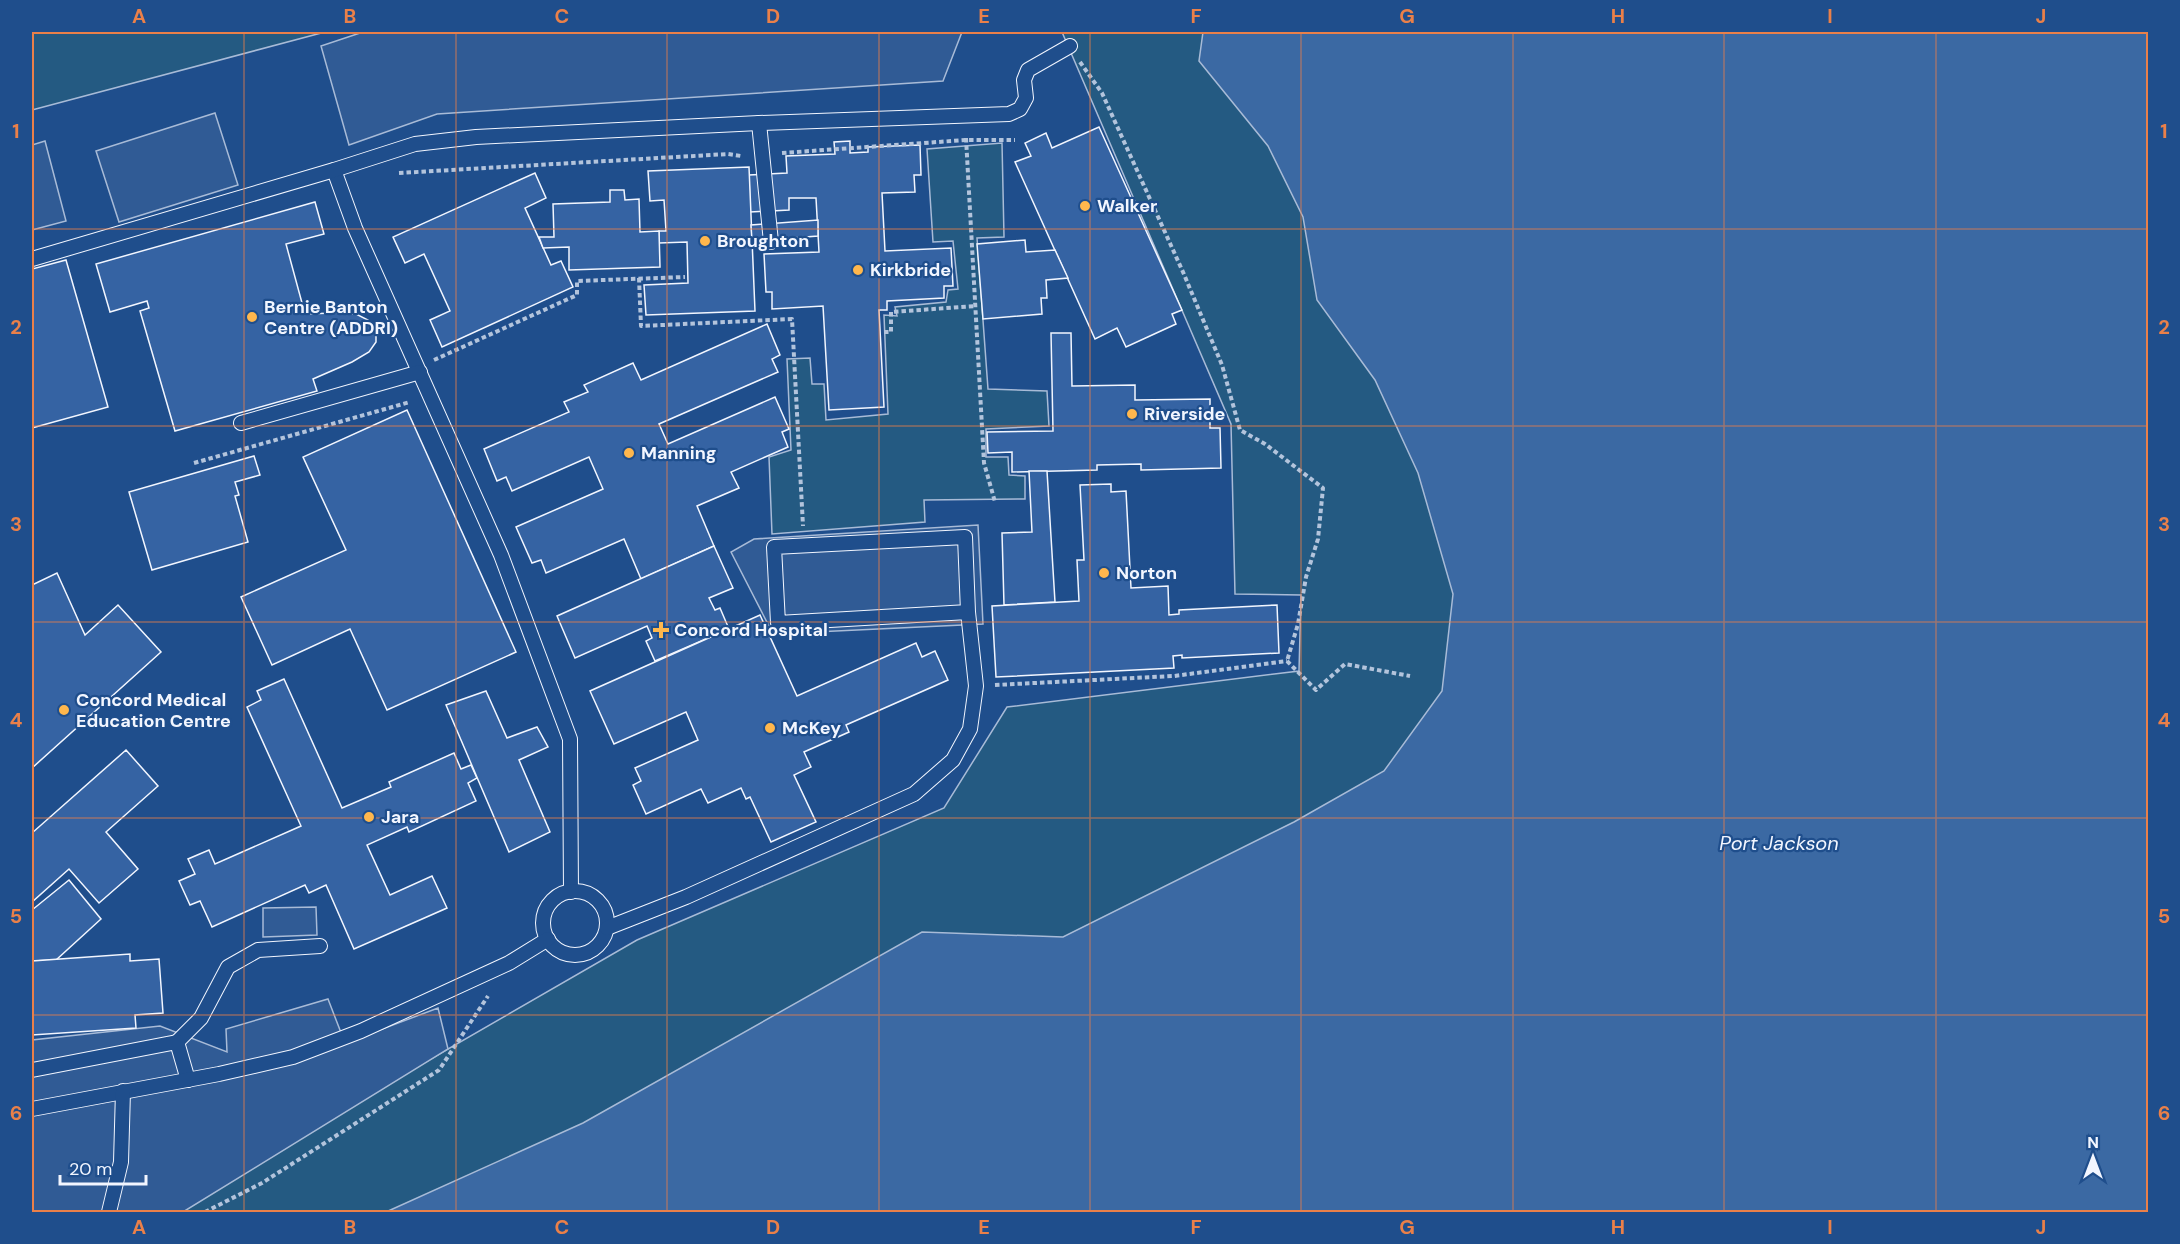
<svg xmlns="http://www.w3.org/2000/svg" width="2180" height="1244" viewBox="0 0 2180 1244" font-family="'DM Sans',sans-serif">
<style>
.green{fill:#245a82;stroke:#a8bbd7;stroke-width:1.5}
.parking{fill:#305b95;stroke:#a8bbd7;stroke-width:1.5}
.water{fill:#3b69a3;stroke:#a8bbd7;stroke-width:1.5}
.building{fill:#3563a3;stroke:#f2f6ff;stroke-width:1.5}
.lines{fill:none;stroke-linecap:round;stroke-linejoin:round}
.lane-casing{stroke:#f2f6ff;stroke-width:16}
.path{stroke:#b3c4dc;stroke-width:4;stroke-dasharray:4.5 3;stroke-linecap:butt}
.lane{stroke:#1f4e8c;stroke-width:14}
.grid{fill:none;stroke:#ea8049;stroke-width:1.5;stroke-opacity:0.55}
.poi-dot{fill:#ffb74d;stroke:#1f4e8c;stroke-width:2}
.labels{text-anchor:middle;stroke-width:4.5;stroke-linejoin:round;paint-order:stroke}
.poi-label{font-size:18px;font-weight:bold;fill:#f2f6ff;stroke:#1f4e8c;text-anchor:start}
.water-label{font-size:20px;font-style:italic;fill:#f2f6ff;stroke:#1f4e8c}
.neatline{fill:none;stroke:#ea8049;stroke-width:2}
.grid-label{font-size:20px;text-anchor:middle;font-weight:bold;fill:#ea8049}
</style>
<rect width="100%" height="100%" fill="#1f4e8c"/>
<!-- green -->
<g class="green">
<path d="M32,32H325L32,110Z"/>
<path d="M1062,32H1263L1492,633L1396,798L505,1212H180L377,1090L637,940L944,808L1007,707L1299,671L1301,595L1235,594L1231,424Z"/>
<path d="M1002,143L1004,237L977,238L988,389L1047,391L1049,426L986,429V457H1008L1009,475L1025,476V499L924,500L925,522L772,534L769,457L791,450L787,359L810,358L812,384H824L826,420L888,414L884,315L897,316L895,307L946,302L948,290L958,289L953,241L933,242L927,149Z"/>
</g>
<!-- parking -->
<g class="parking">
<path d="M363,32H962L943,81L437,114L349,145L321,46Z"/>
<path d="M215,113L238,185L119,222L96,151Z"/>
<path d="M45,141L66,221L32,230V145Z"/>
<path d="M978,525L983,624L773,634L731,552L754,539Z"/>
<path d="M316,907L317,935L263,937V908Z"/>
<path d="M328,999L345,1043L438,1008L448,1049L183,1212H32V1040L160,1026L227,1052L226,1029Z"/>
</g>
<!-- water -->
<path class="water" d="M1203,32H2148V1212H386L583,1123L922,932L1063,937L1294,822L1384,771L1442,691L1453,594L1418,473L1375,380L1317,300L1303,217L1268,146L1199,61Z"/>
<!-- building -->
<g class="building">
<path d="M1099,127L1182,310L1172,314L1176,324L1126,347L1117,328L1095,339L1015,162L1031,156L1025,143L1046,133L1052,148Z"/>
<path d="M850,141V153L868,152V147L920,145L921,175H914L915,192L882,193L885,251L951,248L953,286H944V298L887,301V310H879L884,407L829,410L823,306L772,309V292H766L764,254L819,252L816,198H789V210L750,212L749,175L787,173L786,156L835,154L834,142Z"/>
<path d="M749,167L755,311L646,315L644,285L688,283L687,242L659,243V231H666L664,200L650,201L648,171Z"/>
<path d="M535,173L546,198L525,208L551,265L561,261L573,287L442,347L430,320L450,311L424,254L405,263L393,237Z"/>
<path d="M610,190H624L625,200L639,199L640,232L659,231L660,267L569,270V247L543,248L539,237H554L553,204L610,202Z"/>
<path d="M315,202L324,234L286,244L305,314L334,313L356,314L368,320L376,331V342L369,352L352,362L313,379L317,391L175,431L140,311L149,308L147,301L110,312L96,264Z"/>
<path d="M818,220V236L752,241L751,225Z"/>
<path d="M1025,240L1026,252L1055,250L1068,278L1046,280L1047,298H1041L1042,314L983,319L977,244Z"/>
<path d="M66,260L108,407L32,428V269Z"/>
<path d="M767,324L780,355L772,359L778,372L659,424L668,444L775,397L789,429L782,432L788,447L731,472L739,488L697,506L714,546L641,579L624,539L546,573L541,560L532,563L516,527L603,489L589,457L512,491L506,477L497,481L484,449L569,412L564,402L588,392L584,385L633,363L641,380Z"/>
<path d="M1051,333H1071L1072,386L1135,385V400L1210,399V428H1220L1221,468L1141,470V464L1097,465V470L1012,472V452L988,453L987,432L1053,431Z"/>
<path d="M407,410L516,652L387,710L350,629L272,665L241,597L346,550L303,457Z"/>
<path d="M254,456L260,475L235,482L239,495L235,496L248,542L152,570L129,492Z"/>
<path d="M1029,471H1047L1055,602L1004,605L1002,533L1032,532Z"/>
<path d="M1111,484V492L1126,491L1131,588L1168,586L1169,615L1179,614V610L1277,605L1279,653L1182,658V655L1173,656L1174,668L996,677L992,606L1079,601L1077,560H1084L1080,485Z"/>
<path d="M714,546L733,588L709,598L715,610L720,608L729,629L655,661L646,641L652,638L647,626L575,658L557,616Z"/>
<path d="M57,573L85,635L118,605L161,652L32,768V585Z"/>
<path d="M760,615L797,696L916,643L922,657L935,651L948,680L846,725L849,732L804,752L811,767L794,775L816,822L771,842L750,797L746,799L741,788L708,803L701,789L646,814L633,785L641,781L635,768L698,740L686,712L614,744L590,691Z"/>
<path d="M284,679L342,808L391,787L389,782L454,753L461,769L471,765L477,778L468,783L476,801L409,832L407,827L367,845L390,895L432,876L447,908L354,949L326,885L309,893L305,885L212,927L200,901L190,905L179,881L195,874L188,859L209,850L215,864L301,826L247,707L261,700L257,691Z"/>
<path d="M486,691L507,738L537,727L548,747L519,760L550,832L509,852L446,705Z"/>
<path d="M126,750L158,786L106,832L138,869L99,903L69,869L32,902V833Z"/>
<path d="M69,880L101,919L56,960L32,961V910Z"/>
<path d="M130,954V961L159,959L163,1013L135,1015L136,1028L32,1035V961Z"/>
</g>
<g class="lines">
<defs>
<g id="lane">
<path d="M759,123L771,242"/>
<path d="M334,170L355,228L501,555L570,739L571,892"/>
<path d="M32,259L334,170L415,144L476,137L759,123L1009,114L1020,109L1026,98L1024,80L1028,70L1070,46"/>
<path d="M241,423L420,372"/>
<circle cx="575" cy="923" r="32"/>
<path d="M607,928L686,897L914,794L953,760L970,729L976,686L968,612L965,537L774,547L778,623L968,612"/>
<path d="M177,1042L201,1018L228,967L258,950L320,946"/>
<path d="M32,1070L177,1042L188,1080"/>
<path d="M32,1109L219,1074L293,1057L361,1031L509,963L548,939"/>
<path d="M109,1212L121,1162L123,1091"/>
</g>
</defs>
<!-- lane casing -->
<use href="#lane" class="lane-casing"/>
<!-- path -->
<g class="path">
<path d="M1080,62L1102,93L1183,272L1222,365L1240,430L1265,444L1323,488L1318,539L1306,577L1298,624L1287,661"/>
<path d="M966,138L984,463L995,502"/>
<path d="M782,153L966,140H1015"/>
<path d="M399,173L728,154L741,156"/>
<path d="M639,278L641,326L792,319L803,526"/>
<path d="M884,332H891V312L976,306"/>
<path d="M434,360L577,295V281L685,277"/>
<path d="M194,463L410,402"/>
<path d="M1287,661L1316,690L1345,664L1410,676"/>
<path d="M995,685L1174,676L1287,661"/>
<path d="M205,1212L262,1183L439,1070L488,996"/>
</g>
<!-- lane -->
<use href="#lane" class="lane"/>
</g>
<!-- grid -->
<path class="grid" d="M244,32V1212M456,32V1212M667,32V1212M879,32V1212M1090,32V1212M1301,32V1212M1513,32V1212M1724,32V1212M1936,32V1212M32,229H2148M32,426H2148M32,622H2148M32,818H2148M32,1015H2148"/>
<!-- markers -->
<g class="poi-dot">
<circle cx="1085" cy="206" r="6"/>
<circle cx="705" cy="241" r="6"/>
<circle cx="858" cy="270" r="6"/>
<circle cx="252" cy="317" r="6"/>
<circle cx="1132" cy="414" r="6"/>
<circle cx="629" cy="453" r="6"/>
<circle cx="1104" cy="573" r="6"/>
<path d="M658 621h6v6h6v6h-6v6h-6v-6h-6v-6h6z"/>
<circle cx="64" cy="710" r="6"/>
<circle cx="770" cy="728" r="6"/>
<circle cx="369" cy="817" r="6"/>
</g>
<g class="labels">
<!-- poi labels -->
<g class="poi-label">
<text x="1097" y="212">Walker</text>
<text x="717" y="247">Broughton</text>
<text x="870" y="276">Kirkbride</text>
<text x="264" y="313">Bernie Banton<tspan x="264" dy="21">Centre (ADDRI)</tspan></text>
<text x="1144" y="420">Riverside</text>
<text x="641" y="459">Manning</text>
<text x="1116" y="579">Norton</text>
<text x="674" y="636">Concord Hospital</text>
<text x="76" y="706">Concord Medical<tspan x="76" dy="21">Education Centre</tspan></text>
<text x="782" y="734">McKey</text>
<text x="381" y="823">Jara</text>
</g>
<!-- water labels -->
<g class="water-label">
<text x="1779" y="850">Port Jackson</text>
</g>
</g>
<!-- border -->
<rect width="2180" height="1244" fill="none" stroke="#1f4e8c" stroke-width="66"/>
<!-- north arrow -->
<g transform="translate(2093 1157)" stroke="#1f4e8c" stroke-width="4.5" paint-order="stroke">
<path d="M0-4.5L10 22L0 15L-10 22Z" fill="#f2f6ff"/>
<text y="-9" font-size="16" font-weight="bold" text-anchor="middle" fill="#f2f6ff">N</text>
</g>
<!-- scale -->
<path d="M60 1175v9h86v-9" fill="none" stroke="#f2f6ff" stroke-width="3"/>
<text x="69" y="1175" font-size="18" fill="#f2f6ff" stroke="#1f4e8c" stroke-width="4.5" paint-order="stroke">20 m</text>
<rect x="33" y="33" width="2114" height="1178" class="neatline"/>
<g class="grid-label">
<text x="139" y="23">A</text>
<text x="350" y="23">B</text>
<text x="562" y="23">C</text>
<text x="773" y="23">D</text>
<text x="984" y="23">E</text>
<text x="1196" y="23">F</text>
<text x="1407" y="23">G</text>
<text x="1618" y="23">H</text>
<text x="1830" y="23">I</text>
<text x="2041" y="23">J</text>
<text x="16" y="138">1</text>
<text x="2164" y="138">1</text>
<text x="16" y="334">2</text>
<text x="2164" y="334">2</text>
<text x="16" y="531">3</text>
<text x="2164" y="531">3</text>
<text x="16" y="727">4</text>
<text x="2164" y="727">4</text>
<text x="16" y="923">5</text>
<text x="2164" y="923">5</text>
<text x="16" y="1120">6</text>
<text x="2164" y="1120">6</text>
<text x="139" y="1234">A</text>
<text x="350" y="1234">B</text>
<text x="562" y="1234">C</text>
<text x="773" y="1234">D</text>
<text x="984" y="1234">E</text>
<text x="1196" y="1234">F</text>
<text x="1407" y="1234">G</text>
<text x="1618" y="1234">H</text>
<text x="1830" y="1234">I</text>
<text x="2041" y="1234">J</text>
</g>
</svg>
